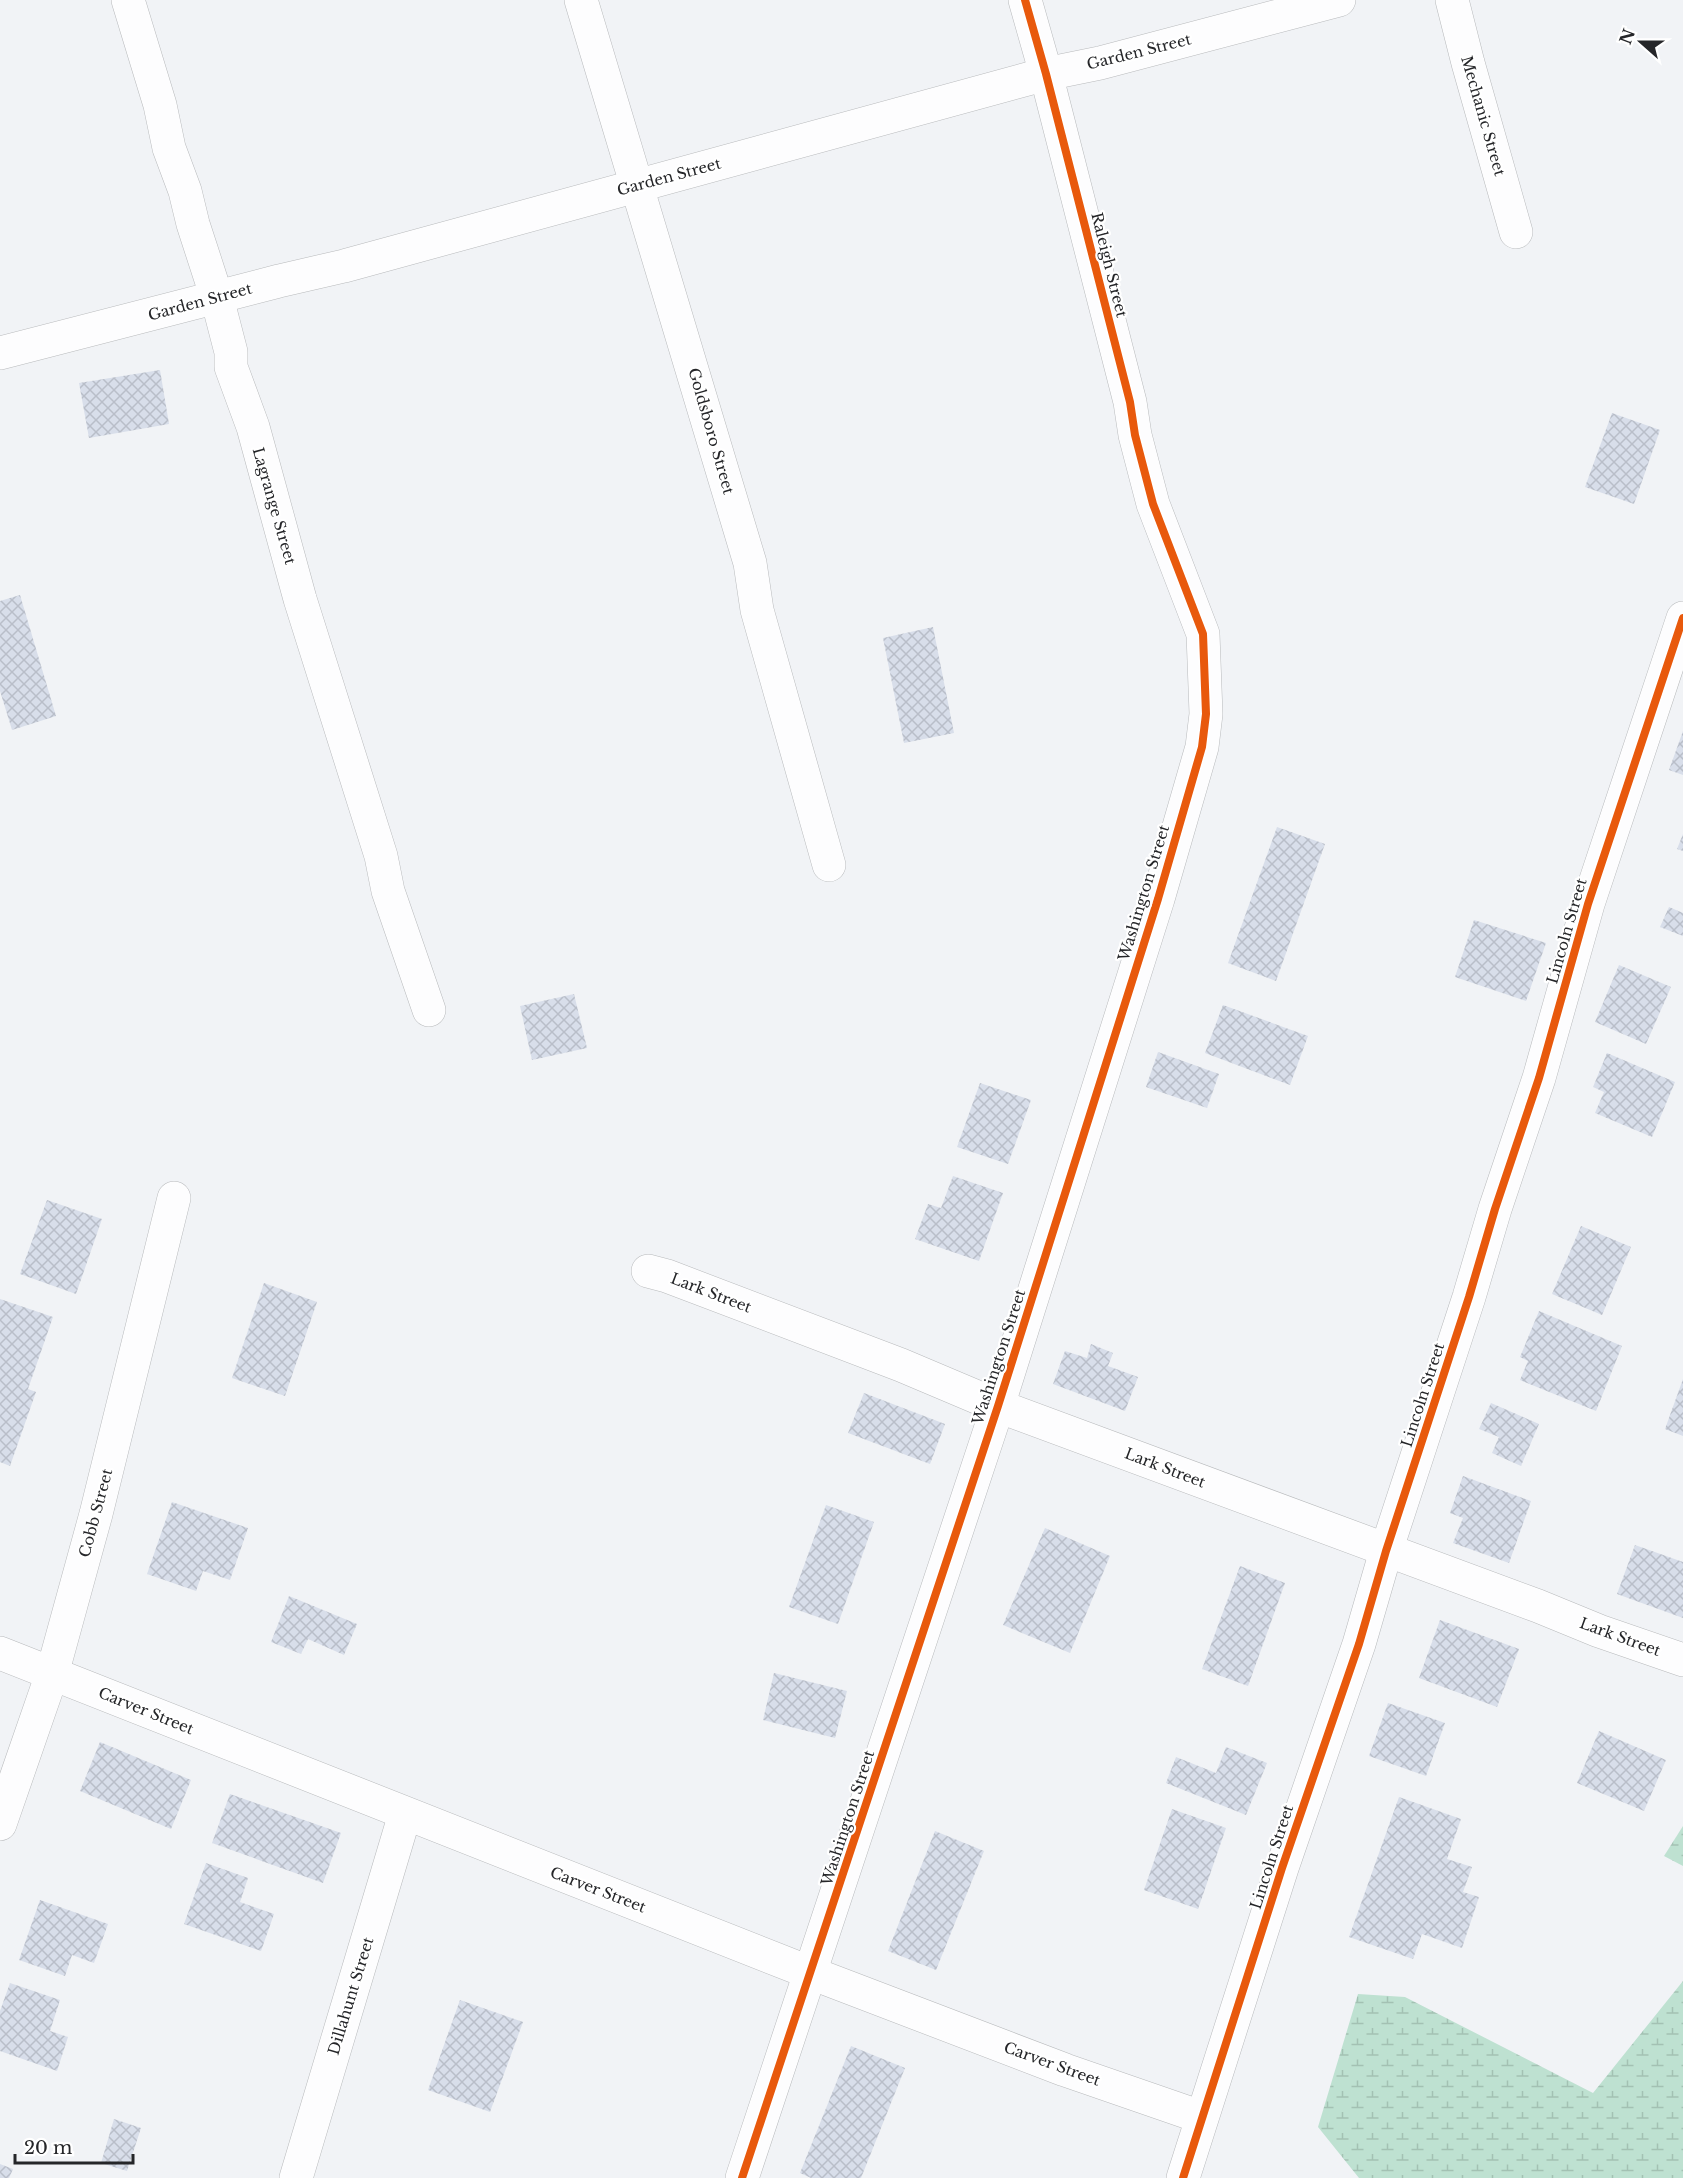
<svg xmlns="http://www.w3.org/2000/svg" width="1683" height="2178" viewBox="0 0 1683 2178" font-family="'Libre Baskerville',serif">
<style>
.wetland{fill:url(#wetland-marsh)}
.building{fill:url(#building-cross-hatch)}
.lines{fill:none;stroke-linecap:round;stroke-linejoin:round}
.minor-casing{stroke:#b8babc;stroke-width:34}
.minor{stroke:#fdfdfe;stroke-width:33}
.cycleway-casing{stroke:#fff;stroke-width:11}
.cycleway{stroke:#e8590c;stroke-width:8}
.labels{text-anchor:middle;stroke-width:4.5;stroke-linejoin:round;paint-order:stroke}
.street-label{font-size:15px;fill:#252629;stroke:#fff}
</style>
<defs>
<pattern id="wetland-marsh" width="20" height="14" patternUnits="userSpaceOnUse" patternTransform="scale(1.5)"><rect width="20" height="14" fill="#bee1d1"/><path d="M1 5h8M5 5V1M11 12h8M15 12V8" fill="none" stroke="#a3c1b3"/></pattern>
<pattern id="building-cross-hatch" width="8" height="8" patternUnits="userSpaceOnUse" patternTransform="scale(1.5)"><rect width="8" height="8" fill="#d8deea"/><path d="M0 0l8 8M0 8l8-8" fill="none" stroke="#b9bec9"/></pattern>
</defs>
<rect width="100%" height="100%" fill="#f1f3f6"/>
<!-- wetland -->
<g class="wetland">
<path d="M1683,1826V1866L1664,1856Z"/>
<path d="M1683,1981V2178H1359L1318,2127L1358,1994L1405,1997L1593,2093Z"/>
</g>
<!-- building -->
<g class="building">
<path d="M160,370L169,424L89,438L79,383Z"/>
<path d="M1612,413L1660,430L1634,504L1585,487Z"/>
<path d="M20,595L56,716L12,730L0,691V601Z"/>
<path d="M933,627L954,733L904,743L883,638Z"/>
<path d="M1683,731V775L1669,770Z"/>
<path d="M1277,827L1325,844L1276,981L1228,963Z"/>
<path d="M1683,834V851L1677,849Z"/>
<path d="M1669,907L1683,913V936L1660,927Z"/>
<path d="M1474,920L1546,943L1526,1001L1455,977Z"/>
<path d="M1619,965L1671,987L1646,1044L1595,1022Z"/>
<path d="M574,994L587,1048L532,1060L520,1006Z"/>
<path d="M1223,1005L1308,1036L1290,1085L1205,1053Z"/>
<path d="M1158,1052L1219,1074L1207,1108L1146,1087Z"/>
<path d="M1607,1053L1675,1082L1652,1137L1595,1113L1604,1092L1593,1087Z"/>
<path d="M980,1083L1031,1100L1008,1164L957,1147Z"/>
<path d="M953,1176L1003,1193L979,1261L915,1239L928,1204L941,1208Z"/>
<path d="M47,1200L102,1219L76,1294L20,1274Z"/>
<path d="M1581,1226L1631,1247L1602,1315L1552,1294Z"/>
<path d="M264,1283L317,1302L285,1396L232,1378Z"/>
<path d="M0,1299L53,1317L28,1389L36,1392L10,1466L0,1462Z"/>
<path d="M1539,1311L1622,1346L1596,1411L1520,1380L1528,1361L1520,1357Z"/>
<path d="M1091,1344L1113,1353L1108,1366L1138,1377L1125,1411L1053,1384L1065,1351L1087,1358Z"/>
<path d="M1683,1379V1436L1665,1429Z"/>
<path d="M864,1393L945,1424L930,1464L848,1433Z"/>
<path d="M1491,1403L1539,1424L1521,1466L1492,1453L1499,1437L1479,1429Z"/>
<path d="M1463,1476L1531,1501L1509,1563L1453,1543L1463,1518L1450,1513Z"/>
<path d="M172,1502L248,1528L230,1580L203,1571L196,1591L147,1574Z"/>
<path d="M826,1505L874,1522L838,1624L789,1607Z"/>
<path d="M1045,1528L1110,1556L1070,1653L1003,1625Z"/>
<path d="M1635,1545L1683,1562V1618L1617,1594Z"/>
<path d="M1240,1566L1285,1583L1248,1686L1202,1669Z"/>
<path d="M289,1596L357,1624L344,1655L308,1639L301,1654L271,1642Z"/>
<path d="M1440,1620L1519,1649L1497,1707L1419,1678Z"/>
<path d="M774,1673L847,1691L835,1738L763,1720Z"/>
<path d="M1388,1703L1445,1723L1426,1776L1369,1756Z"/>
<path d="M1599,1731L1666,1760L1644,1811L1577,1783Z"/>
<path d="M100,1742L191,1780L171,1829L80,1791Z"/>
<path d="M1226,1747L1267,1763L1246,1815L1166,1783L1176,1757L1216,1773Z"/>
<path d="M230,1794L341,1833L323,1883L212,1843Z"/>
<path d="M1399,1797L1461,1819L1447,1859L1472,1867L1463,1892L1479,1897L1462,1948L1422,1934L1413,1959L1349,1937Z"/>
<path d="M1172,1809L1226,1828L1198,1909L1144,1890Z"/>
<path d="M935,1831L984,1851L936,1970L888,1951Z"/>
<path d="M206,1863L248,1878L240,1902L274,1914L261,1951L184,1924Z"/>
<path d="M40,1900L108,1924L94,1963L72,1955L65,1976L19,1960Z"/>
<path d="M10,1983L60,2000L50,2031L68,2037L57,2071L0,2051V2011Z"/>
<path d="M460,2000L523,2022L490,2112L428,2090Z"/>
<path d="M851,2046L905,2068L861,2178H811L800,2173Z"/>
<path d="M114,2119L141,2128L127,2171L101,2163Z"/>
<path d="M0,2164L13,2169L9,2178H0Z"/>
</g>
<g class="lines">
<defs>
<g id="minor">
<path d="M128,0L160,105L169,148L185,191L193,224L217,298L231,352V367L253,427L300,599L381,856L388,891L429,1010"/>
<path d="M581,0L750,563L757,610L829,865"/>
<path d="M1452,0L1468,63L1516,232"/>
<path d="M0,353L279,281L344,266L1046,74L1100,63L1339,0"/>
<path d="M648,1271L667,1276L901,1365L998,1406L1538,1606L1599,1631L1683,1660"/>
<path d="M0,1653L811,1973L1065,2070L1201,2117"/>
<path d="M0,1824L52,1674L96,1514L174,1198"/>
<path d="M296,2178L405,1814"/>
<path d="M742,2178L998,1406L1158,899L1202,747L1206,714L1203,634L1153,504L1135,435L1130,402L1046,74L1025,0"/>
<path d="M1183,2178L1282,1868L1359,1644L1386,1551L1469,1297L1495,1209L1539,1078L1588,904L1683,618"/>
</g>
</defs>
<!-- minor casing -->
<use href="#minor" class="minor-casing"/>
<!-- minor -->
<use href="#minor" class="minor"/>
<defs>
<g id="cycleway">
<path d="M742,2178L998,1406L1158,899L1202,747L1206,714L1203,634L1153,504L1135,435L1130,402L1046,74L1025,0"/>
<path d="M1183,2178L1282,1868L1359,1644L1386,1551L1469,1297L1495,1209L1539,1078L1588,904L1683,618"/>
</g>
</defs>
<!-- cycleway casing -->
<use href="#cycleway" class="cycleway-casing"/>
<!-- cycleway -->
<use href="#cycleway" class="cycleway"/>
</g>
<g class="labels">
<!-- street labels -->
<g class="street-label">
<text transform="translate(1139 52) rotate(-14)" y="5">Garden Street</text>
<text transform="translate(1483 116) rotate(74)" y="5">Mechanic Street</text>
<text transform="translate(669 177) rotate(-15)" y="5">Garden Street</text>
<text transform="translate(1109 265) rotate(76)" y="5">Raleigh Street</text>
<text transform="translate(200 302) rotate(-15)" y="5">Garden Street</text>
<text transform="translate(711 431) rotate(74)" y="5">Goldsboro Street</text>
<text transform="translate(274 506) rotate(74)" y="5">Lagrange Street</text>
<text transform="translate(1144 893) rotate(-73)" y="5">Washington Street</text>
<text transform="translate(1567 931) rotate(-74)" y="5">Lincoln Street</text>
<text transform="translate(711 1293) rotate(21)" y="5">Lark Street</text>
<text transform="translate(999 1357) rotate(-72)" y="5">Washington Street</text>
<text transform="translate(1423 1395) rotate(-72)" y="5">Lincoln Street</text>
<text transform="translate(1165 1468) rotate(21)" y="5">Lark Street</text>
<text transform="translate(96 1513) rotate(-75)" y="5">Cobb Street</text>
<text transform="translate(1620 1637) rotate(20)" y="5">Lark Street</text>
<text transform="translate(146 1711) rotate(22)" y="5">Carver Street</text>
<text transform="translate(848 1818) rotate(-72)" y="5">Washington Street</text>
<text transform="translate(1272 1857) rotate(-72)" y="5">Lincoln Street</text>
<text transform="translate(598 1890) rotate(21)" y="5">Carver Street</text>
<text transform="translate(351 1996) rotate(-73)" y="5">Dillahunt Street</text>
<text transform="translate(1052 2064) rotate(20)" y="5">Carver Street</text>
</g>
</g>
<!-- north arrow -->
<g transform="translate(1641 42) rotate(291)" stroke="#ffffff" stroke-width="4.5" paint-order="stroke">
<path d="M0-4.5L10 22L0 15L-10 22Z" fill="#252629"/>
<text y="-9" font-size="16" font-weight="bold" text-anchor="middle" fill="#252629">N</text>
</g>
<!-- scale -->
<path d="M15 2154v9h118v-9" fill="none" stroke="#252629" stroke-width="3"/>
<text x="24" y="2154" font-size="18" fill="#252629" stroke="#ffffff" stroke-width="4.5" paint-order="stroke">20 m</text>
</svg>
